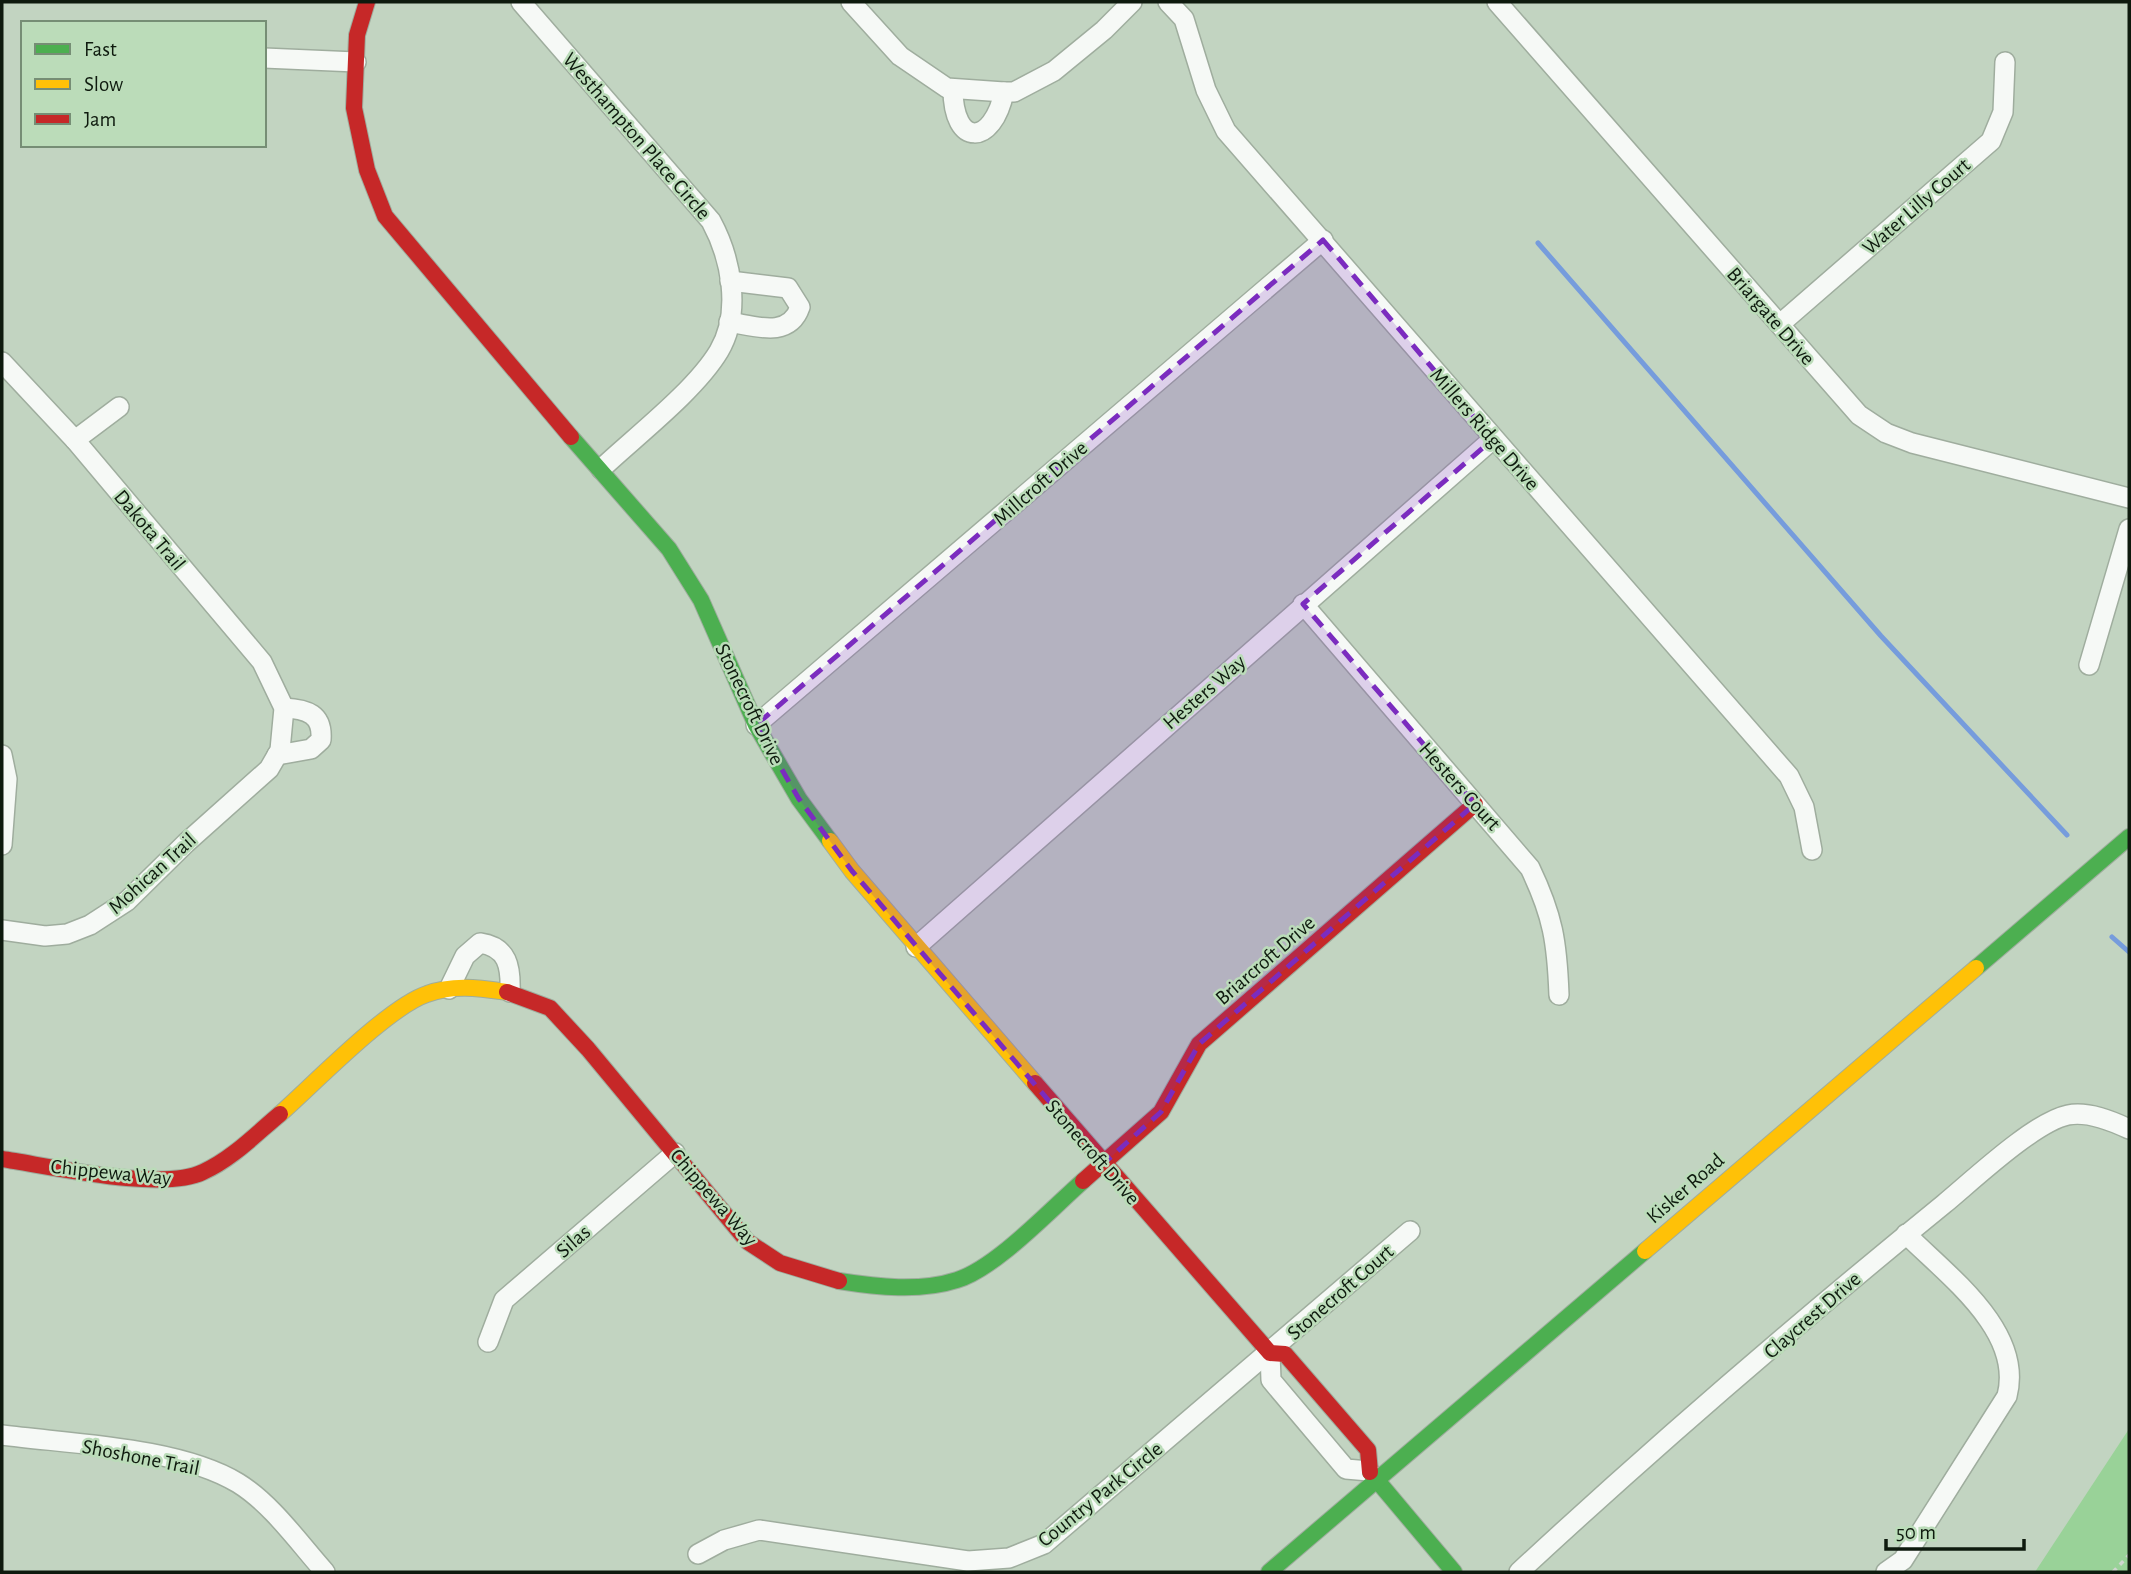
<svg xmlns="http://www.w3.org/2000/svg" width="2131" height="1574" viewBox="0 0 2131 1574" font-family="'Alegreya Sans',sans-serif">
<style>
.green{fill:#99d298}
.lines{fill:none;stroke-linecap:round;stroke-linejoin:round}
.stream{stroke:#769cdc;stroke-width:5}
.street-casing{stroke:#9fad9e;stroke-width:22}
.fast-casing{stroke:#9fad9e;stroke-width:18}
.slow-casing{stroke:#9fad9e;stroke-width:18}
.jam-casing{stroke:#9fad9e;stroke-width:18}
.path{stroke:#cfd5cf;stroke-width:3.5;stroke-dasharray:5 5;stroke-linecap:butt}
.street{stroke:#f6f9f6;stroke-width:19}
.fast{stroke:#4caf50;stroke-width:16}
.slow{stroke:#ffc107;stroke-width:16}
.jam{stroke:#c62828;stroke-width:16}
.marked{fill:#7b2cbf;fill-opacity:0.2;stroke:#7b2cbf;stroke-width:5;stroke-dasharray:14 9;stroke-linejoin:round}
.labels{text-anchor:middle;stroke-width:5;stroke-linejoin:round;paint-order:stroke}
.street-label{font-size:21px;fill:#0e1a0e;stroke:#bbdcb9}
</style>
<rect width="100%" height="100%" fill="#c2d4c1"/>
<!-- green -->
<path class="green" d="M2129,1429V1572H2035Z"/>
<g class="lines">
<!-- stream -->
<g class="stream">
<path d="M1538,243L1881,636L2067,835"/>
<path d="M2112,937L2129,952"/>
</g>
<defs>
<g id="street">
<path d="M521,2L711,221C731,258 742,312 719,351C695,391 636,436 601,469"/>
<path d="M851,2L900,56L947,88L1004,92H1014L1054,71L1104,30L1132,2"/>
<path d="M1168,2L1184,19L1206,90L1226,131L1789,776L1804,807L1812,850"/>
<path d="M1497,2L1859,415L1886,433L1912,443L2129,498"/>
<path d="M264,58L356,62"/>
<path d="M953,89C953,148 993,146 1004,92"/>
<path d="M729,322C755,326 789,339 800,307L788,288L730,281"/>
<path d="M1780,324L1991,141L2003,112L2005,62"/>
<path d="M2,362L75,440L262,662L284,708L280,750L269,769L186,843L127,901L90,925L67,934L45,936L2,930"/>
<path d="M75,440L119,407"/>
<path d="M1303,604L1530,868C1553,916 1557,942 1559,995"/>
<path d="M2089,665L2129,529"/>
<path d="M756,725L1323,240"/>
<path d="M2,755L7,779L2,845"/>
<path d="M277,755L311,749L321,740C323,714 307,709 284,708"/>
<path d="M916,947L1493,439"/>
<path d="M449,989L465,956L480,943C508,947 511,967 510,992"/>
<path d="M488,1342L504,1300L675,1153"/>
<path d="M1270,1353L1271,1380L1346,1469L1369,1471"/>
<path d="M2,1435C71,1444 179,1447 238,1483C272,1504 299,1543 325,1572"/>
<path d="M698,1554L724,1540L759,1530L968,1561L1009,1558L1044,1544L1410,1231"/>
<path d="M1519,1572C1656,1445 1799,1322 1944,1204C1972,1181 2034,1122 2068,1115C2088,1111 2112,1121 2129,1129"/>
<path d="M1886,1572L1903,1560L2007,1396C2024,1331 1948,1276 1906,1234"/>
</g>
<g id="fast">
<path d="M571,437L669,549L701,600L756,725L799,799L830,841"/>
<path d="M1976,968L2129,837"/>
<path d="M839,1281C877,1287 920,1292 957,1280C996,1268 1051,1209 1083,1181"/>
<path d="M1370,1472L1454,1572"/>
<path d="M1269,1572L1645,1251"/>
</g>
<g id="slow">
<path d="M830,841L852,871L1035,1083"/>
<path d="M280,1114C314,1084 388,1007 427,994C454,984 479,988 507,992"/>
<path d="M1645,1251L1976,968"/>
</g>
<g id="jam">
<path d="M367,2L357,35L354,108L367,170L385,216L571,437"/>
<path d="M507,992L550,1008L588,1049L748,1242L780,1263L839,1281"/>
<path d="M1035,1083L1270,1353L1285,1354L1368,1450L1370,1472"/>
<path d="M2,1159C50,1166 162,1192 203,1172C232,1159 256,1134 280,1114"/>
<path d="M1083,1181L1161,1112L1199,1044L1475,804"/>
</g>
</defs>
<!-- street casing -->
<use href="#street" class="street-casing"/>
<!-- fast casing -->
<use href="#fast" class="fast-casing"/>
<!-- slow casing -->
<use href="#slow" class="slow-casing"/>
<!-- jam casing -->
<use href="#jam" class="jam-casing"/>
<!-- path -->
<path class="path" d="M2113,1572L2129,1555"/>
<!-- street -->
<use href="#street" class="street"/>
<!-- fast -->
<use href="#fast" class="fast"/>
<!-- slow -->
<use href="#slow" class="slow"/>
<!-- jam -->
<use href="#jam" class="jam"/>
</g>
<!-- marked area -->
<path class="marked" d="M1323,240L1493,439L1303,604L1475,804L1199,1044L1161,1112L1103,1164L852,871L799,799L756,725Z"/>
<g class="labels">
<!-- street labels -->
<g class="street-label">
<text transform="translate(637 136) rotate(49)" y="7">Westhampton Place Circle</text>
<text transform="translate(1916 206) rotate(-41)" y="7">Water Lilly Court</text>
<text transform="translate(1771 316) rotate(49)" y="7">Briargate Drive</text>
<text transform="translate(1485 429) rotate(49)" y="7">Millers Ridge Drive</text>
<text transform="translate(1040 483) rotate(-41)" y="7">Millcroft Drive</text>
<text transform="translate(150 530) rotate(50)" y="7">Dakota Trail</text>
<text transform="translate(1204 692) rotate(-41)" y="7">Hesters Way</text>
<text transform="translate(750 704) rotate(64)" y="7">Stonecroft Drive</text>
<text transform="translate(1460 786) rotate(48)" y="7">Hesters Court</text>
<text transform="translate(152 873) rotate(-42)" y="7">Mohican Trail</text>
<text transform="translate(1265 960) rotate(-41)" y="7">Briarcroft Drive</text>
<text transform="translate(1093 1152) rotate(49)" y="7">Stonecroft Drive</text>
<text transform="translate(111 1172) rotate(6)" y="7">Chippewa Way</text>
<text transform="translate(1685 1188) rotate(-41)" y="7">Kisker Road</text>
<text transform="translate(714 1197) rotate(49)" y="7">Chippewa Way</text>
<text transform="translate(573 1241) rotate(-41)" y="7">Silas</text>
<text transform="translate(1340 1292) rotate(-41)" y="7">Stonecroft Court</text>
<text transform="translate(1812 1315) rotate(-41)" y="7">Claycrest Drive</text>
<text transform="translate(141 1457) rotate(11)" y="7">Shoshone Trail</text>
<text transform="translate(1100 1494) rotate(-39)" y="7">Country Park Circle</text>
</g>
</g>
<!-- border -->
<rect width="2131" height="1574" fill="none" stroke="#0e1a0e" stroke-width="7"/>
<!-- legend -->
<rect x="21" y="21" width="245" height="126" fill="#bbdcb9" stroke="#768e75" stroke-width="2"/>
<rect x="35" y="44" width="35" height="10" fill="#4caf50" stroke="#768e75" stroke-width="2"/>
<text x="84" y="56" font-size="21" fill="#0e1a0e">Fast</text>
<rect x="35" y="79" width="35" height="10" fill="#ffc107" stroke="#768e75" stroke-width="2"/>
<text x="84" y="91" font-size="21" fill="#0e1a0e">Slow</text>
<rect x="35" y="114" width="35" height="10" fill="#c62828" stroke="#768e75" stroke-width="2"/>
<text x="84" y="126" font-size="21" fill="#0e1a0e">Jam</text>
<!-- scale -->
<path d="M1886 1539v10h138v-10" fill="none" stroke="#0e1a0e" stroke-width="3.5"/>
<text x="1896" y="1539" font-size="21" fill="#0e1a0e" stroke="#bbdcb9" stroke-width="5" paint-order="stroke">50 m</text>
</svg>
